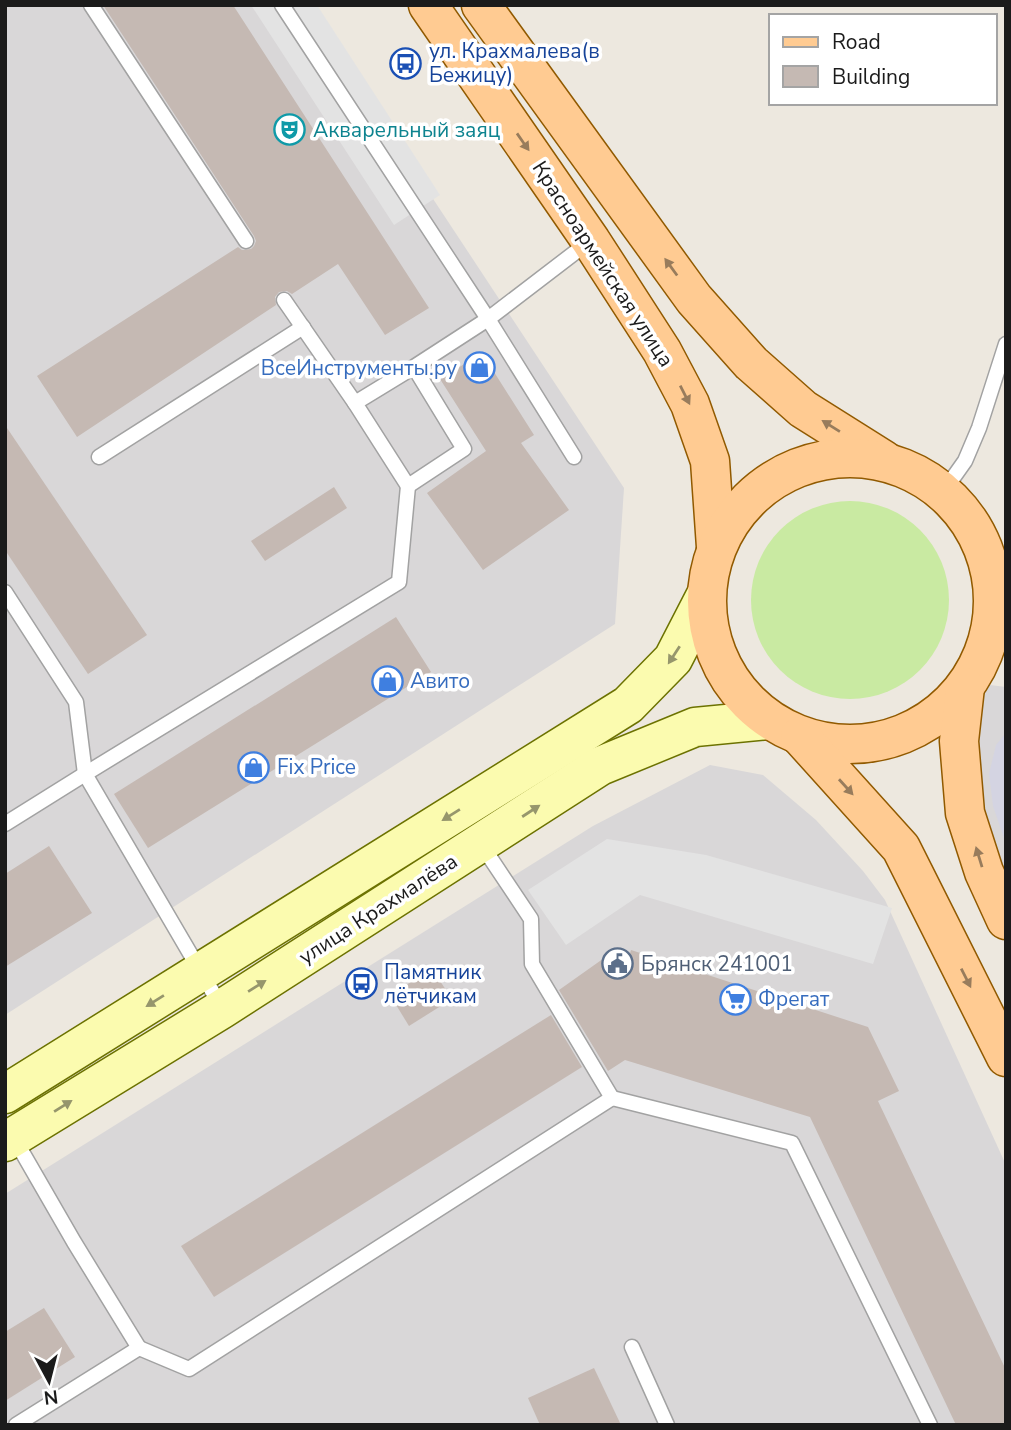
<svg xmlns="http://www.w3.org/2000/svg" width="1011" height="1430" viewBox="0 0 1011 1430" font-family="'Nunito Sans',sans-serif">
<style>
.residential{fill:#d9d7d8}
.grass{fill:#c9eaa2}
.parking{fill:#e3e3e3}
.plaza{fill:#d4d4e2}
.building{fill:#c5b9b3}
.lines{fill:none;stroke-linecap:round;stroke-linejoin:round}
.lane-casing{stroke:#a2a2a2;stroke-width:17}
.secondary-casing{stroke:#6c7201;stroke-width:41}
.primary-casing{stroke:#915a00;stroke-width:41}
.lane{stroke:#fff;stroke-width:14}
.secondary{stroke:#fbfbaf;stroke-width:38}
.primary{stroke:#ffcb92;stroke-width:38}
.oneway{fill:#987c5c}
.oneway2{fill:#96966c}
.labels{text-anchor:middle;stroke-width:7;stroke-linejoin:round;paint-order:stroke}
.transit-label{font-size:21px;fill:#164399;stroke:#fff;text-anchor:start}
.culture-label{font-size:21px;fill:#0d838f;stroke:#fff;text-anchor:start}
.street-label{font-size:21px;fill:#1b1b1b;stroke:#fff}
.shop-label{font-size:21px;fill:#366cbe;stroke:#fff;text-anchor:start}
.service-label{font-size:21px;fill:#4e5e75;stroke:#fff;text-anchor:start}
</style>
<rect width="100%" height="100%" fill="#ede8df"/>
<!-- residential -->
<g class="residential">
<path d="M5,5H305L624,488L615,624L5,1015Z"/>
<path d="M982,684L1006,687V887L964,795Z"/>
<path d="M710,765L763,775L816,820L863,871L885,900L1006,1165V1425H5V1194L593,826Z"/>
</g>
<!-- grass -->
<circle class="grass" cx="850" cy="600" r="99"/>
<!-- parking -->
<g class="parking">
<path d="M251,5H317L440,195L394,225Z"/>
<path d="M607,839L706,855L892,908L873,964L640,895L566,945L528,890Z"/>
</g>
<!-- plaza -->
<path class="plaza" d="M1006,733V844L993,806L989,774L996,745Z"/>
<!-- building -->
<g class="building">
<path d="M103,5H233L429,308L385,335L338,264L292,294L287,291L279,292L275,297L276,305L77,437L37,376L238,247L242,250L251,249L254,246L256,241L254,236Z"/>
<path d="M482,353L534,435L521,443L569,510L483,570L427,493L486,451L440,379Z"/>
<path d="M5,425L147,635L88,674L5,550Z"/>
<path d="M334,487L347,508L265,561L251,541Z"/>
<path d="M396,617L431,672L148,848L114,794Z"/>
<path d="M49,846L92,913L5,967V874Z"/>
<path d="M631,950L868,1027L899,1091L878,1101L1006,1370V1425H956L810,1117L625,1060L608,1071L559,990L607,956L627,964Z"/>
<path d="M432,969L452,999L409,1026L390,995Z"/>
<path d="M551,1015L582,1067L214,1297L181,1246Z"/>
<path d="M44,1308L75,1357L5,1401V1332Z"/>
<path d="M594,1368L621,1425H540L528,1398Z"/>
</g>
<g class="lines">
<defs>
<g id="lane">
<path d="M91,5L246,241"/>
<path d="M282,5L488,319L574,457"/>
<path d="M284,300L355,403"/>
<path d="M414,367L464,449L408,486L355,403L414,367L488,319L590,241"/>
<path d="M99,457L303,327"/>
<path d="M943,492L965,461L979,428L1006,344"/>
<path d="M5,592L76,702L85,774L222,1008"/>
<path d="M5,824L85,774L399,582L408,486"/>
<path d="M612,1098L792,1143L930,1425"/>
<path d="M14,1138L74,1242L139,1348"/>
<path d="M632,1347L667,1425"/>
<path d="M16,1425L139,1348L189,1369L612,1098L532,964L531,919L481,844"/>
</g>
<g id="secondary">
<path d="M5,1094L628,705L673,659L706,595"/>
<path d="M5,1142L222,1009L600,766L695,727L768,720"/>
</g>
<g id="primary">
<path d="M428,5L591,241L662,351L690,404L710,461L716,547"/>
<path d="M481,5L694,299L751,363L803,409L884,460"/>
<circle cx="850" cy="601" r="143"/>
<path d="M965,687L959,741L965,813L984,872L1006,920"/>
<path d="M800,736L901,848L1006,1057"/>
</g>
</defs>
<!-- lane casing -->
<use href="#lane" class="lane-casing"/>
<!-- secondary casing -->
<use href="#secondary" class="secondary-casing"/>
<!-- primary casing -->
<use href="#primary" class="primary-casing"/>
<!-- lane -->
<use href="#lane" class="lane"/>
<!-- secondary -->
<use href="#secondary" class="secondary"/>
<!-- primary -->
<use href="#primary" class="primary"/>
</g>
<!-- one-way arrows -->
<defs><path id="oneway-solid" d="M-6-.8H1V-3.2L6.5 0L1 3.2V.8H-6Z" transform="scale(1.75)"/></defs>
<g class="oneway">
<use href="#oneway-solid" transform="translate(523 142) rotate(55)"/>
<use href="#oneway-solid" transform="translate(671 267) rotate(-126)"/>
<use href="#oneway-solid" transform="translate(685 395) rotate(63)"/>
<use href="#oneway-solid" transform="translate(831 426) rotate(-148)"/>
<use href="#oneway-solid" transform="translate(846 787) rotate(48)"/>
<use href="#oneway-solid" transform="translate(979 857) rotate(-107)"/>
<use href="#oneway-solid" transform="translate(966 978) rotate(63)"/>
</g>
<g class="oneway2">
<use href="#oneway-solid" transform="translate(674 655) rotate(123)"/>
<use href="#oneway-solid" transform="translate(531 811) rotate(-33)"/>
<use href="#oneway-solid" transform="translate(451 815) rotate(148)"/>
<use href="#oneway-solid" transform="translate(257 986) rotate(-32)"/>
<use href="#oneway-solid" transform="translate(155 1001) rotate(148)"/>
<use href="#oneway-solid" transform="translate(63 1106) rotate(-32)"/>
</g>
<!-- icons -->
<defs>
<symbol id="bus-ring" viewBox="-11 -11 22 22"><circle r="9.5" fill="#fff" stroke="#1a4fb4" stroke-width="1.5"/><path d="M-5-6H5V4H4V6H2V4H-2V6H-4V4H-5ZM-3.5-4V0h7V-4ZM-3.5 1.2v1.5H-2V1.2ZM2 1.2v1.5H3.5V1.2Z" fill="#1a4fb4"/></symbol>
<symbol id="theatre-ring" viewBox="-11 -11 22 22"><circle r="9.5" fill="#fff" stroke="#0f9aa8" stroke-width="1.5"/><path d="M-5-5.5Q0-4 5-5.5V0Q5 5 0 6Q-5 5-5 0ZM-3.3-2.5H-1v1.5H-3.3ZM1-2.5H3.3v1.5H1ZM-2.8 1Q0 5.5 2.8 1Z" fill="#0f9aa8"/></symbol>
<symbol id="shop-ring" viewBox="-11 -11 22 22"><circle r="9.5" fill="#fff" stroke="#3f7fe0" stroke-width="1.5"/><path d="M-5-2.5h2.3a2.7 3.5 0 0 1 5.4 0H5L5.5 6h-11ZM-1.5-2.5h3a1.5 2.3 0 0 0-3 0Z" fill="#3f7fe0"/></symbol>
<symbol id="civic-ring" viewBox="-11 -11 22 22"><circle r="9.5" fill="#fff" stroke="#5c6f8a" stroke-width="1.5"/><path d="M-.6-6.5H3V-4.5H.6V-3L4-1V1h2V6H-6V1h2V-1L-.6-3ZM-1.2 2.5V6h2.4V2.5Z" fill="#5c6f8a"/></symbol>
<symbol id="supermarket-ring" viewBox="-11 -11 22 22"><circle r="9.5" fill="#fff" stroke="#3f7fe0" stroke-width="1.5"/><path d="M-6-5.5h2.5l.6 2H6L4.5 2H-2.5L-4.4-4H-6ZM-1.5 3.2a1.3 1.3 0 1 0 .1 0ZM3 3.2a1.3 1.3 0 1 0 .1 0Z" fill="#3f7fe0"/></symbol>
</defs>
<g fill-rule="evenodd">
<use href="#bus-ring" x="388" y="46" width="35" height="35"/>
<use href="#theatre-ring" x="272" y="112" width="35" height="35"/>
<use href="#shop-ring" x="462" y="350" width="35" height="35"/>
<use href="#shop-ring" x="370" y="664" width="35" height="35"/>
<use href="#shop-ring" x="236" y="750" width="35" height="35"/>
<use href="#civic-ring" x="600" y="946" width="35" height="35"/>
<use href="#bus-ring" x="344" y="966" width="35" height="35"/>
<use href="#supermarket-ring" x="718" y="982" width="35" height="35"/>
</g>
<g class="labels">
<!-- transit labels -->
<g class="transit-label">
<text x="429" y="58">ул. Крахмалева(в<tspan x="429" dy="24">Бежицу)</tspan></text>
<text x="384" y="979">Памятник<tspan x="384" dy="24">лётчикам</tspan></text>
</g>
<!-- culture labels -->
<g class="culture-label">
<text x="313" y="137">Акварельный заяц</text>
</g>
<!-- street labels -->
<g class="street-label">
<text transform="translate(603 264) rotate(57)" y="7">Красноармейская улица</text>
<text transform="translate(378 909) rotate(-33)" y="7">улица Крахмалёва</text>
</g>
<!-- shop labels -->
<g class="shop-label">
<text x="457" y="375" text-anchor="end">ВсеИнструменты.ру</text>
<text x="410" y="688">Авито</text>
<text x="277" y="774">Fix Price</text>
<text x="758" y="1006">Фрегат</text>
</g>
<!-- service labels -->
<g class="service-label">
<text x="641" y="971">Брянск 241001</text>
</g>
</g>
<!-- border -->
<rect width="1011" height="1430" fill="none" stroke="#1b1b1b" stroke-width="14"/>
<!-- legend -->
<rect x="769" y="14" width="228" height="91" fill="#ffffff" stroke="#a4a4a4" stroke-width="2"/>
<rect x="783" y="37" width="35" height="10" fill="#ffcb92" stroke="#a4a4a4" stroke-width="2"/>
<text x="832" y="49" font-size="21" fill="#1b1b1b">Road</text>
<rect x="783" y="66" width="35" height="21" fill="#c5b9b3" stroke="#a4a4a4" stroke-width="2"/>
<text x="832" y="84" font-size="21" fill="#1b1b1b">Building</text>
<!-- north arrow -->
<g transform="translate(49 1381) rotate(173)" stroke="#ffffff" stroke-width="5" paint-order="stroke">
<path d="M0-5L12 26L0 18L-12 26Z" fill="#1b1b1b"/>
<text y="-10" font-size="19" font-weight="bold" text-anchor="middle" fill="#1b1b1b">N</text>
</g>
</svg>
